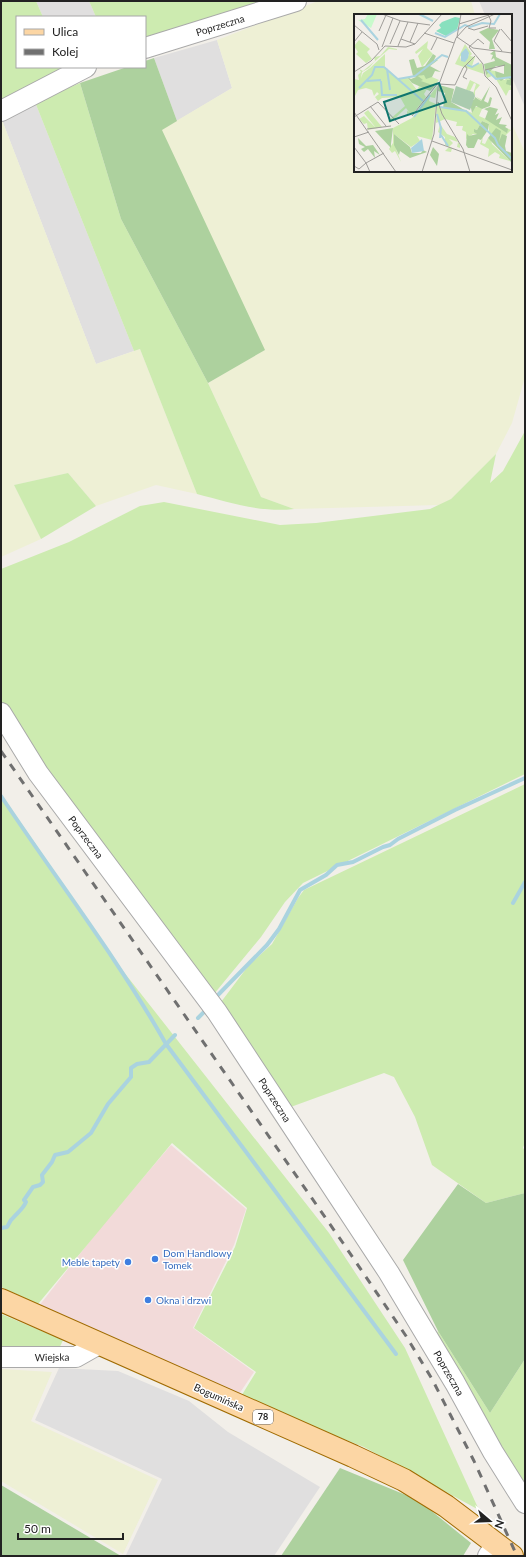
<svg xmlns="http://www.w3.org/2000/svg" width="526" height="1557" viewBox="0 0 526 1557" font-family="Lato,sans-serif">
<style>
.residential{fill:#e0dfdf}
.commercial{fill:#f2dad9}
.farmland{fill:#eef0d5}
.grass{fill:#cdebb0}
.forest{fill:#add19e}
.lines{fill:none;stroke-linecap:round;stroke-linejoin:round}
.stream{stroke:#aad3df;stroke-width:4}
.minor-casing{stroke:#a9a9a9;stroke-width:22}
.major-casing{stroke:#a06b00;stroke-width:24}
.minor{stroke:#fff;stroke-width:20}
.major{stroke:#fcd6a4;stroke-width:22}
.rail{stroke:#707070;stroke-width:3;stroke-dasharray:8 8;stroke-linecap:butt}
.shop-dot{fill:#3f7fe0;stroke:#fff;stroke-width:1.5}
.labels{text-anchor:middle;stroke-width:3;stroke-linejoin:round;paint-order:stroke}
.shield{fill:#fff;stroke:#646464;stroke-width:1}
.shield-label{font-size:9px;font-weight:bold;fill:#222}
.street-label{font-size:10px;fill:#222;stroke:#fff}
.shop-label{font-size:10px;fill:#366cbe;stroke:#fff;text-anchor:start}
.inset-river{fill:none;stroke:#aad3df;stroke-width:2}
.inset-road{fill:none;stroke:#9f9d99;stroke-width:1}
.view{fill:#0f766e;fill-opacity:0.15;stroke:#0f766e;stroke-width:2}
.inset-edge{fill:none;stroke:#222;stroke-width:2}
</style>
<rect width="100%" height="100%" fill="#f2efe9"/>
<!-- residential -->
<g class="residential">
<path d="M36,1H89L96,17H43Z"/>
<path d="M479,1H525V107L511,75V15H485Z"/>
<path d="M217,40L232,88L177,121L154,58Z"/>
<path d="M35,102L134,351L96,364L2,120Z"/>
<path d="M59,1368L118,1371L189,1401L228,1432L320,1487L274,1556H129L126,1555L162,1479L35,1420Z"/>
</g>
<!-- commercial -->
<path class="commercial" d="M171,1145L246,1209L234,1245L193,1328L254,1372L237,1397L39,1306L101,1227Z"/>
<!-- farmland -->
<g class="farmland">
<path d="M318,1H471L475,15H355V171H511V122L525,152V377L512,423L496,454L451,499L439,505L294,509L261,497L208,383L264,350L161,130L232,88L217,40Z"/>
<path d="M2,120L96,364L140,349L197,494L156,485L96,506L68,473L14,485L41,539L1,557Z"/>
<path d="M1,1369L52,1372L31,1421L158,1480L123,1554L1,1481Z"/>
</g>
<!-- grass -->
<g class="grass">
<path d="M1,1H36L43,17H17V67H65L1,106Z"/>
<path d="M89,1H280L145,41V17H96Z"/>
<path d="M80,83L121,219L208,383L261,497L294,509C261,513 228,502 197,494L140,349L134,351L35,102Z"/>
<path d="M525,431V774L303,883L285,902L261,937L214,994L62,793L1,703V569L69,542L140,506L164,502L280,525L316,523L430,509L451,499L496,454L490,483L503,471Z"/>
<path d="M68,473L96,506L41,539L14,485Z"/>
<path d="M525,784V1142L523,1148L525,1150V1193L486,1203L432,1165L415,1117L394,1077L384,1073L288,1108L221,1002L249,965L272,944L298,898L304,890Z"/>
<path d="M1,794L123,971L329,1233L405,1348L479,1510L364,1447L240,1398L256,1372L194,1328L235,1247L247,1208L172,1143L38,1304L1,1287Z"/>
<path d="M1,1314L63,1340L59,1349L1,1352Z"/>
<path d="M438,1331L490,1413L525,1359V1490L434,1337Z"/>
</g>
<!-- forest -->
<g class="forest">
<path d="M154,58L177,121L162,130L265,350L208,383L121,219L80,83L127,67H145V61Z"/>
<path d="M458,1184L486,1203L525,1193V1359L490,1413L438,1331L403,1260Z"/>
<path d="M340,1468L418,1500L471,1543L463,1556H281Z"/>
<path d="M1,1485L121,1556H1Z"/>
</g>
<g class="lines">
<!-- stream -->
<g class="stream">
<path d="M1,796C56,879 117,957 166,1044L396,1354"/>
<path d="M513,903L525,882"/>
<path d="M217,996L267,945L279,929L300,890L326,875L337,865L353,862L383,847L390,845L398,839L455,810L525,778"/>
<path d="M198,1018L207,1009"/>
<path d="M1,1228L7,1227C9,1224 10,1220 13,1218C18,1212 23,1209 26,1202L24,1200L33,1187L40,1185L43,1182L42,1175L52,1162L55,1155L68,1152L91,1133L108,1104L131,1077V1068L137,1064L149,1062L175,1035"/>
</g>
<defs>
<g id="minor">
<path d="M145,48L296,1"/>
<path d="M1,111L86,67"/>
<path d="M1,713L38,773L217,1012L389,1273L455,1383L493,1452L525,1503"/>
<path d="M1,1357H76L99,1344"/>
<path d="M488,1556L496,1544"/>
</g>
<path id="major" d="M1,1300L353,1456L404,1480L446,1506L512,1556"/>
</defs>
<!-- minor casing -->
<use href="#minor" class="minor-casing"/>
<!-- major casing -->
<use href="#major" class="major-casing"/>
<!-- minor -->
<use href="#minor" class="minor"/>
<!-- major -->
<use href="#major" class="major"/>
<!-- rail -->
<path class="rail" d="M1,751L343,1243L406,1336L432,1379L451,1416L474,1461L517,1556"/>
</g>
<!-- markers -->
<g class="shop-dot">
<circle cx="155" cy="1259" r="4"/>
<circle cx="128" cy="1262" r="4"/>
<circle cx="148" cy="1300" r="4"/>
</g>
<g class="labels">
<!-- shield labels -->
<rect class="shield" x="253" y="1410" width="20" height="14" rx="3"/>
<g class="shield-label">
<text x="263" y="1420">78</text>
</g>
<!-- street labels -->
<g class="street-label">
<text transform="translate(220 25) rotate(-17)" y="4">Poprzeczna</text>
<text transform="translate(86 837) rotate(53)" y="4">Poprzeczna</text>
<text transform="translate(275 1100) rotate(57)" y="4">Poprzeczna</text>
<text transform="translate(52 1357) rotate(-1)" y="4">Wiejska</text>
<text transform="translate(449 1373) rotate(60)" y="4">Poprzeczna</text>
<text transform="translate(219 1397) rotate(24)" y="4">Bogumińska</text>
</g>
<!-- shop labels -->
<g class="shop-label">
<text x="163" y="1257">Dom Handlowy<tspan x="163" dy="12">Tomek</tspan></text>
<text x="120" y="1266" text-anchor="end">Meble tapety</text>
<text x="156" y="1304">Okna i drzwi</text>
</g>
</g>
<!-- overview -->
<g transform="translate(354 14)">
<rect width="158" height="158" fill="#f2efe9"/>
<path d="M5,26L16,35L13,38L18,45L12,49L2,40L4,38L0,32ZM74,27L73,34L79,40L68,53L64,42L69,35L62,40L61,38ZM111,30L118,40L116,42L121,43L118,52L128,49L130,60L101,50ZM112,34L115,41L107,47L106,43ZM34,33L43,35V36L35,35L20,48L15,54L8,58L7,64L9,59L16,54L31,40V53L44,65L53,63L63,76L65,72L73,75L70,80L72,83L58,101L55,99L53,101V97L55,98L52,94L36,109L34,107L51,92L46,83L28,84L24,87L21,83L25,80L23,78L20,82L18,76L12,74L4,76L0,84V65L5,66L4,61L7,58L5,55L9,57L21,47L20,43L26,42ZM135,56L141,57L145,65L151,66L153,63L156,66H154L158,76H155L152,82L142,65L138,62L133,64L132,61ZM71,60L85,66L80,72L73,70L66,67L64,62ZM116,66L126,71L121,77V82L128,86L127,87L119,80L122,70L120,69L116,77L112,76ZM84,71L81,84L76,83L75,87L82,90L78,126L63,122L66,127L57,133L40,120L42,135L47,148L41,137L38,139L35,135L39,129V114L58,104ZM83,88L89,94L112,97L109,95L118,99L120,93H125L128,95L125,102L157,116L145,128L144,122L135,120V110L128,107L123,116L120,115L123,120H119L112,125V118L108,116L109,112H102L103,108L91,105L82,109ZM14,96L28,113L49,109L14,116L13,109L10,110L5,105L10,102L22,114L10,99ZM86,110L93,120L101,123L106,131V134L103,133L104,128L95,125L99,129L95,133L98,134L97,138L91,137L95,133L91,131V123L84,118ZM129,122L128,129L131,130L134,124L137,126L138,130L156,147L145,144L146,141L141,138L134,143L135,135L126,130Z" fill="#cdebb0" fill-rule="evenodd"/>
<path d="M134,14L145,16L138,25L141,35H135L136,28L125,18ZM141,36L142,43L158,51V72L152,70L153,66H156L153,63L147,67L142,63L141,57L150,60V52H142L132,61L130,50L141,47L140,44L137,46L139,41L136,40ZM79,40L82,42L80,46H84L76,52L87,58L81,57L78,63L72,65L70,61L64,62L69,66L67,67L81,72L76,77L58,69L53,63L57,65L62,63L59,62L55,46L60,45L63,54L71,52ZM85,71L100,75L97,88L112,97L89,94L91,79L84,77ZM136,72L130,87L134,89L136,83L138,84L136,92L128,95L122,92L118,99L117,94H112L116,86H120L121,83L127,87ZM136,93L144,95L141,101L145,99L142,106L148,103L145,110L153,111L151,113L154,115L153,119L131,105L134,97L130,95ZM128,107L135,110L134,116L127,126L124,125L120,134H114L112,131L113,120L115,122L123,120L120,118V115L123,116ZM39,114L37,130V134L21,117ZM142,114L147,117L145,128L148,120L153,122L151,132L152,137L158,139V149L134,124ZM40,120L56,133L58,139H67L69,136L73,138L56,144L46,137L45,141L40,131ZM4,124L12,132L19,131L26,141L20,137L21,144L14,135L10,138L7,135L11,133L5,130ZM79,133L85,140L83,152L76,141Z" fill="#add19e"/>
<path d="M102,72L119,78L121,82L116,96L97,88Z" fill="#aacbaf"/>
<path d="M14,0H23L17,14L4,6L11,5Z" fill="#c8facc"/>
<path d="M101,3L106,4L103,16L92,22L82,17L87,14L85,11L88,8Z" fill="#88e0be"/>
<path d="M112,34L115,39L114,44L111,48L107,47V39ZM68,125L70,137L58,139L57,134Z" fill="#aad3df"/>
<path class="inset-river" d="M65,0L79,7M7,6L24,26M81,19L91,23L111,11L116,13L128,9L140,10L146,0M113,51L118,53L125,49M30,53L69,87M33,55L36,76M133,56L142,65L158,63M44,65L61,62L88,41L94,43M13,67L27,66M27,67L28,81H43M5,74L18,61L21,53H30M86,93L112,97L141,124L144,131L158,145M83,100L87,114L86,124M60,103L76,81M87,121L94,132"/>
<path class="inset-road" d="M28,0L47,7L76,11M134,0L137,7L135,14H142M118,6L135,1M105,10L118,6M0,11L23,30L25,36M114,14L120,16L134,12M146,15L140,27L148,37M147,15L158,28M25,17L32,1M70,19L100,29M103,23L119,34L158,39M103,23L107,0M47,25L61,30M0,28L8,18M56,28L64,9M36,30L46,7M44,32L54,8M28,33L39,4M115,33L129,50L131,62L142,73L158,107M115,33L124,25L130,30M77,36L83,24M111,51L113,55L109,63L113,65M131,56L151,51M0,58L17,47L31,32L52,33L61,30L88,0M85,70L101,71L109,54L121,42M84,88L88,100L109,135L116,158M16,92L32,112M0,98L42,158M58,102L84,69M0,103L24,88L45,110M13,115L37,112M0,123L15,118M78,127L158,156M0,133L12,149L30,139M0,152L5,155L12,149L16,158M68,158L80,120L84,73L102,24L112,13L141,0"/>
<path class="view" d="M85,69L92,88L36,107L30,88Z"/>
<rect width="158" height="158" class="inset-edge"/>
</g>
<!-- border -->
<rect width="526" height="1557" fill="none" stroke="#222222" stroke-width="4"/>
<!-- legend -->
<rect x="16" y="16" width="130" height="52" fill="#ffffff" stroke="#a7a7a7"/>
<rect x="24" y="29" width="20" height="6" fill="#fcd6a4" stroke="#a7a7a7"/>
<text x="52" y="36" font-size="12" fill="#222222">Ulica</text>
<rect x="24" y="49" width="20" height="6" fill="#707070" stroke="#a7a7a7"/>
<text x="52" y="56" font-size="12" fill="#222222">Kolej</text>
<!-- north arrow -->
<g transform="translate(490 1521) rotate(109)" stroke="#ffffff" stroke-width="3" paint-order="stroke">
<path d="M0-3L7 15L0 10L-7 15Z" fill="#222222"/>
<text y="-6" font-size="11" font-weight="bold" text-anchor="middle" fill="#222222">N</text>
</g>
<!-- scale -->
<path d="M18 1533v6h105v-6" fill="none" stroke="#222222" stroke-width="2"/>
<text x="24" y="1533" font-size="12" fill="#222222" stroke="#ffffff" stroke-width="3" paint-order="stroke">50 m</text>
</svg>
